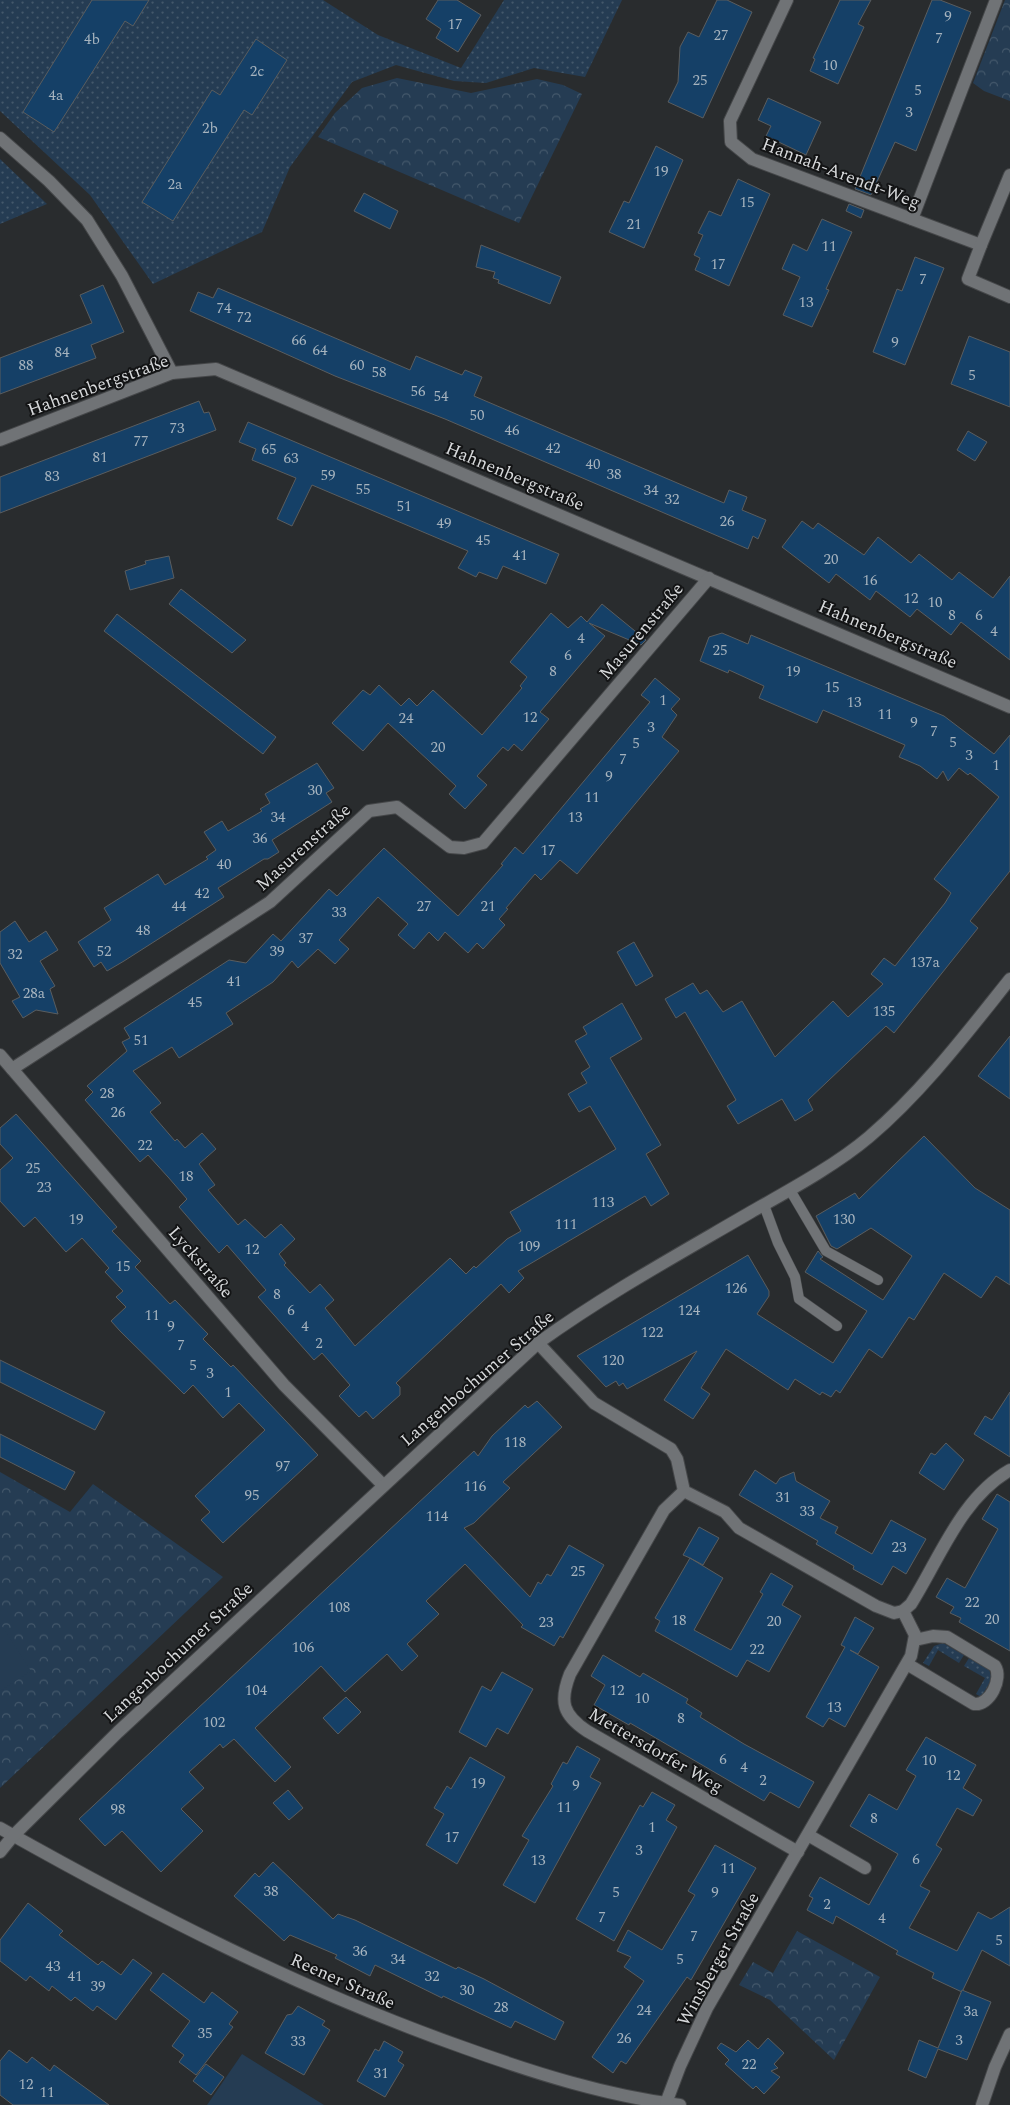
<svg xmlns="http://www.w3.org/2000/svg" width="1010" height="2105" viewBox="0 0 1010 2105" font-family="Spectral,serif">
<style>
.grass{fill:url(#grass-dots)}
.forest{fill:url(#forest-crowns)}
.pitch{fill:#253c53}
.building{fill:#154067;stroke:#5a5d5f}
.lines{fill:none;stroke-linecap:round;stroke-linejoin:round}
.service-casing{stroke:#454749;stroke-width:11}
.minor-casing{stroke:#454749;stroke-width:14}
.tertiary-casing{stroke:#454749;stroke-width:14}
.service{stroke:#707376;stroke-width:10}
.minor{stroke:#707376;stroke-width:12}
.tertiary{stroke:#707376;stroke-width:12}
.labels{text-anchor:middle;stroke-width:4;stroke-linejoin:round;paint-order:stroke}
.number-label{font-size:15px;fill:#a6b3be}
.street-label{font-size:18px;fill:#d7d9db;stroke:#131415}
</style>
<defs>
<pattern id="grass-dots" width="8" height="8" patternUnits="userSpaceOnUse" patternTransform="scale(1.25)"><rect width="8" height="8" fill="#253c53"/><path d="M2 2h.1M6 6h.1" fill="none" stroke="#44586b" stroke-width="1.8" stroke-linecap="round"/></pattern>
<pattern id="forest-crowns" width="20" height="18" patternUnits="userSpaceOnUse" patternTransform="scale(1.25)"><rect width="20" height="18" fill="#253c53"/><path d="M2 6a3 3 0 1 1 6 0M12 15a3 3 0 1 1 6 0" fill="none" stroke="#44586b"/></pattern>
</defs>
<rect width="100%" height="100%" fill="#292c2e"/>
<!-- grass -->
<g class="grass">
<path d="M0,0H323L378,35L461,68L504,0H622L585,77L534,68L486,83L454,81L396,65L352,82L290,167L262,232L153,284L90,195L0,111Z"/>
<path d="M0,159L47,204L0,224Z"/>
<path d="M943,1643L964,1655L959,1663L938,1650L929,1666L923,1663L934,1646Z"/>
<path d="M969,1658L989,1669L992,1679L981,1697L976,1694L985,1678L964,1666Z"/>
</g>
<!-- forest -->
<g class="forest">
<path d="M1005,0H1010V101L984,91L973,83Z"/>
<path d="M397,78L471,93L537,79L563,85L582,94L519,223L318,137L335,113L362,88Z"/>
<path d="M0,1472L70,1512L93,1484L223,1577L0,1788Z"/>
<path d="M797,1931L880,1977L834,2060L770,2000L739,1985L753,1962L773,1973Z"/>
</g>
<!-- pitch -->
<g class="pitch">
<path d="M0,1623L31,1671L0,1691Z"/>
<path d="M242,2054L324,2105H207Z"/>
</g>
<!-- building -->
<g class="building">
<path d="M92,0H149L133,26L125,21L54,132L23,112Z"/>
<path d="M438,0H457L481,15L458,52L436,38L441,29L426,19Z"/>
<path d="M717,0H727L752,12L703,118L668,102L678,82L680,47L688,32L699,37Z"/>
<path d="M840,0H871L858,24L864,27L838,84L810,71L815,59L813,58Z"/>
<path d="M932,0H940L971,12L916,151L895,142L871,195L855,189Z"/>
<path d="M256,39L287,60L252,115L244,110L173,221L142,202L212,90L220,95Z"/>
<path d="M768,98L821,122L806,155L766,136L771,126L758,120Z"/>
<path d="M656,146L683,160L644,248L609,232L624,201L629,203Z"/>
<path d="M738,179L770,194L729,286L695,270L700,258L694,255L703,235L698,233L709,211L721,216Z"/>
<path d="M364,193L398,211L390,229L354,211Z"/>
<path d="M849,204L864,210L861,218L846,211Z"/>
<path d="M822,219L852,232L826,289L829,290L812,327L783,315L800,277L782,269L793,244L807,251Z"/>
<path d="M481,245L561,277L550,304L498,283L499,280L493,278L495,272L476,267Z"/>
<path d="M915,257L944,268L905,365L873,352L897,289L902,291Z"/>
<path d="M103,285L124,332L91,345L96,358L0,394V358L92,323L80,295Z"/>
<path d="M218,288L410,370L416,356L462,375L465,370L482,377L474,396L724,503L729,490L747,497L742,510L766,520L758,539L753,536L748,549L445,419L335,376L190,311L198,292L213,298Z"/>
<path d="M969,336L1010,352V407L951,384Z"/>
<path d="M199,401L204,413L209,412L216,430L0,513V477Z"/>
<path d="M248,422L559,554L546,584L503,566L497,579L479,572L476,577L458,568L468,551L312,485L292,526L277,519L296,478L252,460L256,449L239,442Z"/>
<path d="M968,431L987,442L975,461L957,450Z"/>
<path d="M802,521L813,529L818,523L864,555L878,537L911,563L919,554L952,580L959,572L993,598L1010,576V660L961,622L951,635L917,609L910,617L876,591L870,600L836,574L829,583L782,547Z"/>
<path d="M169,556L174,578L130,590L125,571L146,564L145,561Z"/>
<path d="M181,589L246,640L232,653L169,604Z"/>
<path d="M602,604L646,640L641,645L589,623L605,636L540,712L549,719L522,751L514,744L508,751L503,747L477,776L487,785L465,809L449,794L456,786L388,723L363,751L332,723L363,690L370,695L379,685L401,706L409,698L417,706L433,690L482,735L522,688L520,686L527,677L510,662L551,613L568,628L581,616L587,622Z"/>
<path d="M117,614L276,737L263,754L104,631Z"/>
<path d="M722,633L748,644L751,635L944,716L994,754L1010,735V871L970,921L978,928L894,1033L886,1026L808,1100L813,1110L795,1121L782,1099L738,1124L727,1106L736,1100L720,1072L685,1012L676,1018L665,999L693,983L700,994L707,990L723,1012L742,1001L775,1057L833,1001L848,1017L883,984L871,974L884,958L895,966L945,903L951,893L934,879L999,797L970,773L968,775L959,768L948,781L943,771L937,779L920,766L899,757L905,745L823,710L817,723L759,698L764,686L729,670L728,673L700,661L709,637Z"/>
<path d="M655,678L680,699L671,709L677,715L662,737L679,751L577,874L560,860L541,880L535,874L506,908L508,909L499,919L505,925L483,949L477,943L468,953L445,932L438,941L429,932L414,949L398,935L408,924L378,897L339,940L349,949L335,964L318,949L298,968L292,961L273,982L226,1013L233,1024L179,1058L172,1047L133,1071L161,1103L150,1112L175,1141L177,1139L185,1148L202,1133L216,1149L199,1164L215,1185L208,1190L238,1225L245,1219L265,1238L281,1224L295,1239L279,1254L286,1263L284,1265L310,1293L320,1284L334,1300L325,1308L355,1346L450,1258L466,1274L474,1266L476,1268L507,1239L521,1231L510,1212L616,1149L590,1106L579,1112L568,1094L587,1083L581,1073L590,1067L575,1041L587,1034L583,1027L622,1003L642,1039L610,1058L661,1145L646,1154L669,1194L651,1206L645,1196L518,1271L524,1278L509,1293L501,1284L480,1304L396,1383L400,1387V1395L373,1419L366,1411L359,1417L339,1396L350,1385L322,1353L314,1360L258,1297L266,1290L227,1245L219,1253L205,1237L179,1207L187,1199L168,1177L148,1155L140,1162L85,1100L93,1092L87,1086L127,1051L122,1042L130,1038L124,1028L229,960L246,963L273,934L281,941L329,889L337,896L384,848L458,916L503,865L501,864L515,847L523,854L650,702L641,695Z"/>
<path d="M317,763L334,788L326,793L332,802L272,840L279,852L268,859H264L218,888L224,897L124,961L107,971L101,962L94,967L78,942L111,920L104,908L158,874L165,885L208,859L206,857L216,850L204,832L222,821L228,831L262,811L260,809L270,803L265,794Z"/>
<path d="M15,921L29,942L46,931L58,950L40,961L55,986L50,989L58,1014L36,1010L23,1018L12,1001L20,997L0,963V932Z"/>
<path d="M634,942L653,976L636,986L617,952Z"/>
<path d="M1010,1036V1099L978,1076Z"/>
<path d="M16,1114L117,1227L112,1231L141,1261L135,1267L170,1304L175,1300L208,1334L203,1339L231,1367L233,1365L318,1455L223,1543L201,1520L210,1512L195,1496L265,1430L239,1403L223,1418L193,1385L184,1394L120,1331L111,1321L126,1307L116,1297L123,1291L105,1272L109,1268L82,1238L66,1252L35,1217L24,1227L0,1201V1170L13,1158L0,1144V1128Z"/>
<path d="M924,1136L975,1188L1010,1210V1285L996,1276L981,1298L944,1273L914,1320L909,1317L882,1358L869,1349L840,1393L836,1390L831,1397L822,1392L820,1395L795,1379L788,1390L726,1349L701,1388L710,1394L693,1419L664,1400L697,1351L627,1389L623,1383L619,1386L616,1381L606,1387L577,1356L748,1255L769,1291V1296L757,1314L833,1363L867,1311L805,1272L818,1251L823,1257L820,1259L883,1300L912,1256L871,1228L837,1249L831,1246L816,1216L855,1193L859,1199Z"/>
<path d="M0,1360L105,1412L95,1430L0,1382Z"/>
<path d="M1010,1392V1457L974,1434L985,1416L992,1420Z"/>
<path d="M537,1401L562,1427L503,1482L510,1488L474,1523L464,1528L530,1597L538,1582L541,1584L547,1574L551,1576L569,1545L604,1565L563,1638L560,1636L554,1646L521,1627L523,1625L465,1564L426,1601L439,1614L407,1644L418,1656L402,1671L387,1654L345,1692L321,1666L255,1728L291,1767L275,1782L234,1739L223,1748L220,1744L189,1772L204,1788L181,1809L203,1831L161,1872L122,1831L105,1846L79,1819L474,1451L478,1456L492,1436L525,1405L528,1408Z"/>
<path d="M0,1434L75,1472L65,1490L0,1457Z"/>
<path d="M946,1443L964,1460L944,1490L919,1473L931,1453L935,1455Z"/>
<path d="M755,1470L776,1484L780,1478L794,1472L796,1481L830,1501L820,1518L838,1527L835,1533L872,1554L891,1520L926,1539L906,1574L893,1566L882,1585L853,1569L854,1566L816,1544L818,1541L739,1495Z"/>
<path d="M997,1494L1010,1502V1651L959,1622L961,1618L950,1613L954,1607L936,1597L947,1578L965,1588L998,1529L982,1519Z"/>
<path d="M699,1527L719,1538L703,1565L690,1558L723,1578L694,1630L731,1650L763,1594L760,1592L771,1573L793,1586L782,1605L801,1616L769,1672L747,1660L737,1677L655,1631L660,1621L655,1618L690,1558L683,1555Z"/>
<path d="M855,1617L874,1628L858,1654L850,1650L879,1667L845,1727L829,1718L823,1727L806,1717L845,1647L841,1645Z"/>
<path d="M603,1655L640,1677L643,1673L688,1699L686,1703L702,1713L700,1717L744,1744L814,1782L799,1808L770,1792L764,1801L630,1723L629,1725L594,1705L605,1685L591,1676Z"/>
<path d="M502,1672L533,1689L508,1734L497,1728L486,1747L459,1732L482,1686L491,1691Z"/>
<path d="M346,1697L361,1712L338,1734L323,1718Z"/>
<path d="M926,1737L976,1765L963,1788L982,1800L973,1816L957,1808L936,1845L942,1849L920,1886L930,1891L909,1928L957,1951L978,1912L991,1919L1010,1907V1966L982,1950L962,1992L932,1978L934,1973L896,1954L898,1951L836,1916L833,1924L807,1910L813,1898L809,1896L820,1877L869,1905L898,1854L850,1826L869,1794L897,1810L916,1776L906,1770Z"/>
<path d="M577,1746L600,1759L590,1777L601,1783L535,1903L503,1885L529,1840L522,1836L553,1786L551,1784L563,1762L567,1764Z"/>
<path d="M470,1757L505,1777L457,1864L426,1845L444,1814L434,1808L447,1786L451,1789Z"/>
<path d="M288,1790L303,1808L289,1820L273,1803Z"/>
<path d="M652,1792L675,1805L666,1820L677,1827L614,1941L576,1919L640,1805L643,1807Z"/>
<path d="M715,1845L756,1868L691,1980L687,1977L626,2064L621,2061L613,2073L592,2057L644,1981L624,1967L631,1957L617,1951L628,1930L662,1950L695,1895L688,1891Z"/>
<path d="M273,1862L333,1919L338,1914L355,1920L456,1969L458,1967L484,1979L564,2022L555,2040L515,2021L511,2028L443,1996L442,1998L375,1965L370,1976L335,1958L337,1955L290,1935L284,1941L234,1896L255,1873L259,1877Z"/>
<path d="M28,1903L63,1931L59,1935L98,1965L102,1961L121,1975L133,1959L152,1973L116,2020L97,2006L93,2011L75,1997L71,2001L52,1986L49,1991L30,1976L26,1981L0,1961V1940Z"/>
<path d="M163,1973L204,2003L212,1992L238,2012L229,2024L233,2027L196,2075L179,2062L184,2055L172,2046L190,2021L150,1990Z"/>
<path d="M962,1990L991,2002L967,2060L938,2049L926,2078L908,2070L919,2040L938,2048Z"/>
<path d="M298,2006L325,2021L322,2025L330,2030L304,2075L265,2053L287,2015L292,2014Z"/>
<path d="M768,2038L784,2053L774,2064L778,2068L771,2071L780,2077L764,2094L756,2086L753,2089L725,2064L729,2060L717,2048L721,2043L736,2052L748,2040L758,2049Z"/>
<path d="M384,2041L403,2052L398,2061L404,2065L385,2097L357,2081L375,2049L379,2051Z"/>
<path d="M9,2050L27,2063L32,2057L50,2071L54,2065L109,2105H13L0,2095V2061Z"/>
<path d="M206,2064L224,2077L211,2095L193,2081Z"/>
</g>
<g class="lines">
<defs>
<g id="service">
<path d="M790,1190L826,1251L878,1280"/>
<path d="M764,1205L778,1243L795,1277L799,1299L837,1326"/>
</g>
<g id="minor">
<path d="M787,0L730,121L731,142L752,159L981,245L968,279L1010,297"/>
<path d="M0,138L49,181L87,220L122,276L172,373"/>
<path d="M912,219L996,0"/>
<path d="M981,245L1010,175"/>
<path d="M0,440L172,373L216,369L1010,707"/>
<path d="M0,1055L284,1385L383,1485"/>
<path d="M12,1069L270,902L369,811L397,807L450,847L464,848L483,843L709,578"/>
<path d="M538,1343L594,1403L671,1449L677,1459L684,1491L725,1512L739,1528L876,1606L894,1613L903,1611"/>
<path d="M684,1491L664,1510L570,1674C559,1702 563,1715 587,1731L798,1852"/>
<path d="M907,1664L974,1704C990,1706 1003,1678 995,1666L947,1637L933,1636L915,1640"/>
<path d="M0,1828C149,1912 303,1991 465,2048C534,2073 607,2096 680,2105"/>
<path d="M808,1835L865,1868"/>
<path d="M666,2103L680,2066L707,2008L911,1656L915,1635L903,1611L911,1604C940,1558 961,1498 1010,1470"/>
<path d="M982,2105L995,2067L1010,2034"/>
</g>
<path id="tertiary" d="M0,1852L13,1836L118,1732L538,1343C606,1294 679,1254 751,1212C788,1191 836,1165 869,1137C923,1091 966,1034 1010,979"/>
</defs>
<!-- service casing -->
<use href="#service" class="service-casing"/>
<!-- minor casing -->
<use href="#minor" class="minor-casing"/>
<!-- tertiary casing -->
<use href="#tertiary" class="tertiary-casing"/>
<!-- service -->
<use href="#service" class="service"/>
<!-- minor -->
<use href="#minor" class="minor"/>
<!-- tertiary -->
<use href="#tertiary" class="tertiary"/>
</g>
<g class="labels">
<!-- number labels -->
<g class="number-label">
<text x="948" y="21">9</text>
<text x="455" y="29">17</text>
<text x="721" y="40">27</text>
<text x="939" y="43">7</text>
<text x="92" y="44">4b</text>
<text x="830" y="70">10</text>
<text x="257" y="76">2c</text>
<text x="700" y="85">25</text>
<text x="918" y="95">5</text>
<text x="56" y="100">4a</text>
<text x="909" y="117">3</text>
<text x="210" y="133">2b</text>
<text x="661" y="176">19</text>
<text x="175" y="189">2a</text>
<text x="747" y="207">15</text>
<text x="634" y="229">21</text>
<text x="829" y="251">11</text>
<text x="718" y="269">17</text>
<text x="923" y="284">7</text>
<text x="806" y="307">13</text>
<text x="224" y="313">74</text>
<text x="244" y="322">72</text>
<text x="299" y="345">66</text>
<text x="895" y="347">9</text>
<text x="320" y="355">64</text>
<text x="62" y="357">84</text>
<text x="26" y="370">88</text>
<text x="357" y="370">60</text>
<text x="379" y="377">58</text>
<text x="972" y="380">5</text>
<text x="418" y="396">56</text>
<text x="441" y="401">54</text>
<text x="477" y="420">50</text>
<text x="177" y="433">73</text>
<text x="512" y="435">46</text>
<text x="141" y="446">77</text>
<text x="553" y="453">42</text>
<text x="269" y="454">65</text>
<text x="100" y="462">81</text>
<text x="291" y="463">63</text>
<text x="593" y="469">40</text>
<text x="614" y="479">38</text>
<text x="328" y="480">59</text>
<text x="52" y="481">83</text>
<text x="363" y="494">55</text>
<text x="651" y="495">34</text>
<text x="672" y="504">32</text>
<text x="404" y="511">51</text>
<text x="727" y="526">26</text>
<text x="444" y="528">49</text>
<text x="483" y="545">45</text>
<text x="520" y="560">41</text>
<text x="831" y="564">20</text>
<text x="870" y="585">16</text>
<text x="911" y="603">12</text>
<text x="935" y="607">10</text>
<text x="952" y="620">8</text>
<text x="979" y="620">6</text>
<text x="994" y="636">4</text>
<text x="581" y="643">4</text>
<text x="720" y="655">25</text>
<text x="568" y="660">6</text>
<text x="553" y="676">8</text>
<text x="793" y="676">19</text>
<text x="832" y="692">15</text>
<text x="663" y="705">1</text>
<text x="854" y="707">13</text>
<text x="885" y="719">11</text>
<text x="530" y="722">12</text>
<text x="406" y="723">24</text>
<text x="914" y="727">9</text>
<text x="651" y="732">3</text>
<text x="934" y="736">7</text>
<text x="953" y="747">5</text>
<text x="636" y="748">5</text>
<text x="438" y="752">20</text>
<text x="969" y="760">3</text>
<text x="623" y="764">7</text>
<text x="996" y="770">1</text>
<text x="609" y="781">9</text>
<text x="315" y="795">30</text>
<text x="592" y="802">11</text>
<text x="278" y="822">34</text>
<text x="575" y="822">13</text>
<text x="260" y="843">36</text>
<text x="548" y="855">17</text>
<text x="224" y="869">40</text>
<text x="202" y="898">42</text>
<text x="179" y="911">44</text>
<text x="424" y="911">27</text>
<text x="488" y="911">21</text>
<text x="339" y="917">33</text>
<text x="143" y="935">48</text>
<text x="306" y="943">37</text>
<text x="104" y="956">52</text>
<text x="277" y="956">39</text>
<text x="15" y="959">32</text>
<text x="925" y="967">137a</text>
<text x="234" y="986">41</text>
<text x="34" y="998">28a</text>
<text x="195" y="1007">45</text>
<text x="884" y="1016">135</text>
<text x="141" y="1045">51</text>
<text x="107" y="1098">28</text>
<text x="118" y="1117">26</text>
<text x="145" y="1150">22</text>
<text x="33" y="1173">25</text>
<text x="186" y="1181">18</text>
<text x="44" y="1192">23</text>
<text x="603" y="1207">113</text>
<text x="76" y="1224">19</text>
<text x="844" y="1224">130</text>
<text x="566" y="1229">111</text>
<text x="529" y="1251">109</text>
<text x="252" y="1254">12</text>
<text x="123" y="1271">15</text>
<text x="736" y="1293">126</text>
<text x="277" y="1299">8</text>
<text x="291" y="1315">6</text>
<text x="689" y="1315">124</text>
<text x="152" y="1320">11</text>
<text x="171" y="1331">9</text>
<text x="305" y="1331">4</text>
<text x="652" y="1337">122</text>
<text x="319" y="1348">2</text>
<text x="181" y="1350">7</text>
<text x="613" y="1365">120</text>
<text x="193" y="1370">5</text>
<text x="210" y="1378">3</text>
<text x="228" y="1397">1</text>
<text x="515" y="1447">118</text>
<text x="283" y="1471">97</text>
<text x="475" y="1491">116</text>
<text x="252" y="1500">95</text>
<text x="783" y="1502">31</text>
<text x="807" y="1516">33</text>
<text x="437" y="1521">114</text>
<text x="899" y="1552">23</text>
<text x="578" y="1576">25</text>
<text x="972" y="1607">22</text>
<text x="339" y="1612">108</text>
<text x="992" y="1624">20</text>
<text x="679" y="1625">18</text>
<text x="774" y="1626">20</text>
<text x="546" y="1627">23</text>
<text x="303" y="1652">106</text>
<text x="757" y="1654">22</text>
<text x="256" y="1695">104</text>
<text x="617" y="1695">12</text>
<text x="642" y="1703">10</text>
<text x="834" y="1712">13</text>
<text x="681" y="1723">8</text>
<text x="214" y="1727">102</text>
<text x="723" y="1764">6</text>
<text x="929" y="1765">10</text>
<text x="744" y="1772">4</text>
<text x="953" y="1780">12</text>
<text x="763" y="1785">2</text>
<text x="478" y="1788">19</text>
<text x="576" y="1790">9</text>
<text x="564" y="1812">11</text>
<text x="118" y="1814">98</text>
<text x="874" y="1823">8</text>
<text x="652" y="1832">1</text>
<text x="452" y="1842">17</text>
<text x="639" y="1855">3</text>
<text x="916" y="1864">6</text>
<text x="538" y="1865">13</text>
<text x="728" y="1873">11</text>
<text x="271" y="1896">38</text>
<text x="616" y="1897">5</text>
<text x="715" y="1897">9</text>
<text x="827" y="1909">2</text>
<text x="602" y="1922">7</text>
<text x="882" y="1923">4</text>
<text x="694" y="1941">7</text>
<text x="999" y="1945">5</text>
<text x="360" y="1956">36</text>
<text x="398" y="1964">34</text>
<text x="680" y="1964">5</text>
<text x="53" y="1971">43</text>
<text x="75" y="1981">41</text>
<text x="432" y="1981">32</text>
<text x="98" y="1991">39</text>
<text x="467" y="1995">30</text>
<text x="501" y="2012">28</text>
<text x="644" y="2015">24</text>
<text x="971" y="2016">3a</text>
<text x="205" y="2038">35</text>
<text x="624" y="2043">26</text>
<text x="959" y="2045">3</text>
<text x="298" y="2046">33</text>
<text x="749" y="2069">22</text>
<text x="381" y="2078">31</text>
<text x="26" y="2089">12</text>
<text x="47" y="2097">11</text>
</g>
<!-- street labels -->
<g class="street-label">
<text transform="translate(841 173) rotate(21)" y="6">Hannah-Arendt-Weg</text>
<text transform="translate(98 385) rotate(-20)" y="6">Hahnenbergstraße</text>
<text transform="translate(515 476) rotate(23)" y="6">Hahnenbergstraße</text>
<text transform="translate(641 631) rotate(-50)" y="6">Masurenstraße</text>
<text transform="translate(888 634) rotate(23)" y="6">Hahnenbergstraße</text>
<text transform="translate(303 847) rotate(-42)" y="6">Masurenstraße</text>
<text transform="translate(201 1262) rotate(49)" y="6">Lyckstraße</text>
<text transform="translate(477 1378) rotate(-41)" y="6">Langenbochumer Straße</text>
<text transform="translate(178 1652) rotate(-43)" y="6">Langenbochumer Straße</text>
<text transform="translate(656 1750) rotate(30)" y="6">Mettersdorfer Weg</text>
<text transform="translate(718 1959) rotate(-61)" y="6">Winsberger Straße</text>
<text transform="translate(343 1981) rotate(24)" y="6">Reener Straße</text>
</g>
</g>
</svg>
